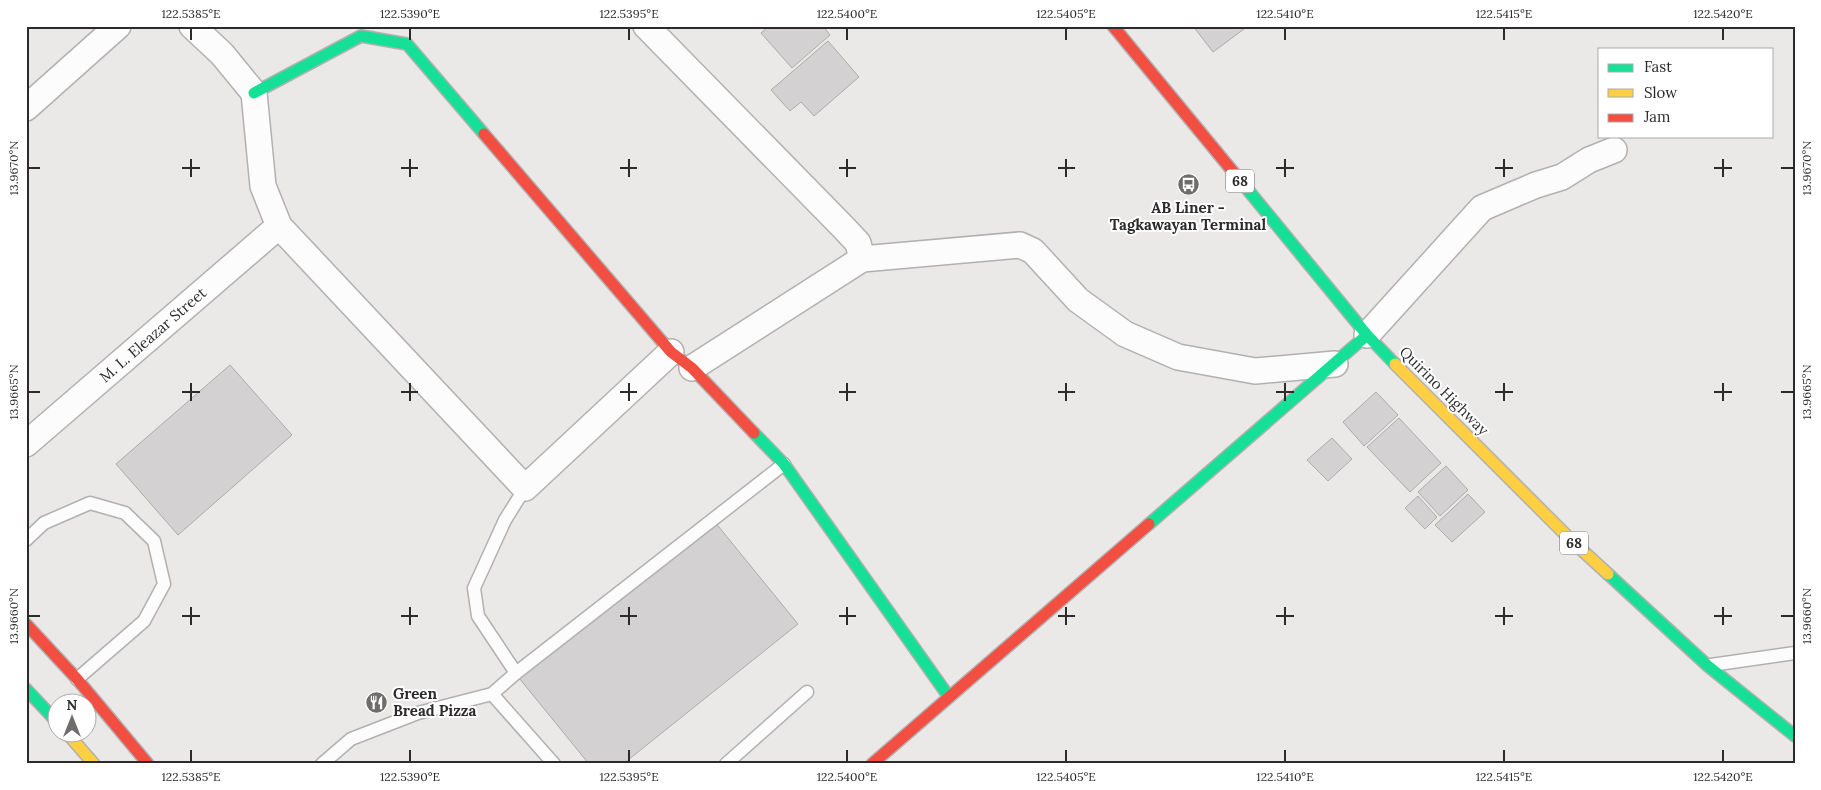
<svg xmlns="http://www.w3.org/2000/svg" width="1821" height="790" viewBox="0 0 1821 790" font-family="Lora,serif">
<style>
.building{fill:#d3d1d1;stroke:#adaaaa}
.lines{fill:none;stroke-linecap:round;stroke-linejoin:round}
.lane-casing{stroke:#b2b0b0;stroke-width:15}
.street-casing{stroke:#b2b0b0;stroke-width:28}
.fast-casing{stroke:#b2b0b0;stroke-width:14}
.slow-casing{stroke:#b2b0b0;stroke-width:14}
.jam-casing{stroke:#b2b0b0;stroke-width:14}
.lane{stroke:#fcfcfc;stroke-width:12}
.street{stroke:#fcfcfc;stroke-width:25}
.fast{stroke:#16e098;stroke-width:11}
.slow{stroke:#ffcf43;stroke-width:11}
.jam{stroke:#f24e42;stroke-width:11}
.ticks{fill:none;stroke:#2c2a2a;stroke-width:2}
.labels{text-anchor:middle;stroke-width:4;stroke-linejoin:round;paint-order:stroke}
.shield{fill:#fff;stroke:#6b6a6a;stroke-width:1}
.shield-label{font-size:14px;font-weight:bold;fill:#2c2a2a}
.poi-label{font-size:15px;font-weight:bold;fill:#2c2a2a;stroke:#fff}
.street-label{font-size:15px;fill:#2c2a2a;stroke:#fff}
.neatline{fill:none;stroke:#2c2a2a;stroke-width:2}
.ticks-label{font-size:12px;text-anchor:middle;fill:#2c2a2a}
</style>
<rect width="100%" height="100%" fill="#ebe8e8"/>
<!-- building -->
<g class="building">
<path d="M769,26H823L830,35L792,68L761,33Z"/>
<path d="M1193,26H1248L1213,52Z"/>
<path d="M828,41L859,77L814,116L801,102L790,111L771,90Z"/>
<path d="M230,365L292,435L178,535L116,464Z"/>
<path d="M1376,392L1398,415L1364,446L1343,422Z"/>
<path d="M1399,418L1441,463L1410,492L1367,447Z"/>
<path d="M1332,438L1352,459L1328,481L1307,460Z"/>
<path d="M1446,466L1468,490L1440,516L1418,492Z"/>
<path d="M1468,494L1485,512L1452,542L1435,525Z"/>
<path d="M1418,496L1437,517L1425,529L1405,508Z"/>
<path d="M714,521L798,624L623,764H589L519,678Z"/>
</g>
<g class="lines">
<defs>
<g id="lane">
<path d="M525,488L505,520L474,588L478,616L516,673L784,464"/>
<path d="M26,540L44,523L90,503L125,513L154,541L164,584L144,621L77,679"/>
<path d="M1711,665L1795,653"/>
<path d="M492,694L554,764"/>
<path d="M322,764L351,739L418,713L492,694L516,673"/>
<path d="M726,764L807,692"/>
</g>
<g id="street">
<path d="M192,26L222,54L254,93L263,186L279,226L525,488L671,352"/>
<path d="M646,26L844,228L858,243L862,259L1020,245L1033,251L1078,300L1125,334L1178,357L1255,371L1335,364"/>
<path d="M26,108L118,26"/>
<path d="M1367,335L1482,208L1536,185L1562,177L1589,160L1614,150"/>
<path d="M692,368L862,259"/>
<path d="M26,444L279,226"/>
</g>
<g id="fast">
<path d="M254,93L361,36L407,44L484,134"/>
<path d="M1239,179L1367,335L1395,364"/>
<path d="M754,433L784,464L949,697"/>
<path d="M1149,524L1367,335"/>
<path d="M1608,574L1708,666L1795,736"/>
<path d="M26,689L58,723"/>
</g>
<g id="slow">
<path d="M1395,364L1573,542L1608,574"/>
<path d="M66,732L94,764"/>
</g>
<g id="jam">
<path d="M1113,26L1239,179"/>
<path d="M484,134L671,352L692,368L754,433"/>
<path d="M26,624L77,679L148,764"/>
<path d="M872,764L1149,524"/>
</g>
</defs>
<!-- lane casing -->
<use href="#lane" class="lane-casing"/>
<!-- street casing -->
<use href="#street" class="street-casing"/>
<!-- fast casing -->
<use href="#fast" class="fast-casing"/>
<!-- slow casing -->
<use href="#slow" class="slow-casing"/>
<!-- jam casing -->
<use href="#jam" class="jam-casing"/>
<!-- lane -->
<use href="#lane" class="lane"/>
<!-- street -->
<use href="#street" class="street"/>
<!-- fast -->
<use href="#fast" class="fast"/>
<!-- slow -->
<use href="#slow" class="slow"/>
<!-- jam -->
<use href="#jam" class="jam"/>
</g>
<!-- ticks -->
<path class="ticks" d="M191,28V40M410,28V40M629,28V40M847,28V40M1066,28V40M1285,28V40M1504,28V40M1723,28V40M191,159V177M410,159V177M629,159V177M847,159V177M1066,159V177M1285,159V177M1504,159V177M1723,159V177M28,168H40M182,168H200M401,168H418M620,168H637M839,168H856M1058,168H1075M1276,168H1294M1495,168H1513M1714,168H1732M1781,168H1794M191,383V401M410,383V401M629,383V401M847,383V401M1066,383V401M1285,383V401M1504,383V401M1723,383V401M28,392H40M182,392H200M401,392H418M620,392H637M839,392H856M1058,392H1075M1276,392H1294M1495,392H1513M1714,392H1732M1781,392H1794M191,607V625M410,607V625M629,607V625M847,607V625M1066,607V625M1285,607V625M1504,607V625M1723,607V625M28,616H40M182,616H200M401,616H418M620,616H637M839,616H856M1058,616H1075M1276,616H1294M1495,616H1513M1714,616H1732M1781,616H1794M191,750V762M410,750V762M629,750V762M847,750V762M1066,750V762M1285,750V762M1504,750V762M1723,750V762"/>
<!-- icons -->
<defs>
<symbol id="bus-disc" viewBox="-11 -11 22 22"><circle r="9.5" fill="#6f6c6c" stroke="#fff"/><path d="M-5-6H5V4H4V6H2V4H-2V6H-4V4H-5ZM-3.5-4V0h7V-4ZM-3.5 1.2v1.5H-2V1.2ZM2 1.2v1.5H3.5V1.2Z" fill="#fff"/></symbol>
<symbol id="restaurant-disc" viewBox="-11 -11 22 22"><circle r="9.5" fill="#6f6c6c" stroke="#fff"/><path d="M-5-6h1v4h1v-4h1v4h1v-4h1v5L-1.5 .5V6h-2V.5L-5-1ZM5-6V6H3V1.5H1.5Q1.5-4 5-6Z" fill="#fff"/></symbol>
</defs>
<g fill-rule="evenodd">
<use href="#bus-disc" x="1176" y="172" width="25" height="25"/>
<use href="#restaurant-disc" x="364" y="690" width="25" height="25"/>
</g>
<g class="labels">
<!-- shield labels -->
<g class="shield">
<rect x="1226" y="169.5" width="28" height="23" rx="4"/>
<rect x="1560" y="531.5" width="28" height="23" rx="4"/>
</g>
<g class="shield-label">
<text x="1240" y="186">68</text>
<text x="1574" y="548">68</text>
</g>
<!-- poi labels -->
<g class="poi-label">
<text x="1188" y="213">AB Liner -<tspan x="1188" dy="17">Tagkawayan Terminal</tspan></text>
<text x="393" y="699" text-anchor="start">Green<tspan x="393" dy="17">Bread Pizza</tspan></text>
</g>
<!-- street labels -->
<g class="street-label">
<text transform="translate(153 335) rotate(-41)" y="5">M. L. Eleazar Street</text>
<text transform="translate(1444 391) rotate(45)" y="5">Quirino Highway</text>
</g>
</g>
<!-- border -->
<rect width="1821" height="790" fill="none" stroke="#ffffff" stroke-width="55"/>
<!-- legend -->
<rect x="1598" y="48" width="175" height="90" fill="#ffffff" stroke="#abaaaa"/>
<rect x="1608" y="64" width="25" height="8" fill="#16e098" stroke="#abaaaa"/>
<text x="1644" y="72" font-size="15" fill="#2c2a2a">Fast</text>
<rect x="1608" y="89" width="25" height="8" fill="#ffcf43" stroke="#abaaaa"/>
<text x="1644" y="98" font-size="15" fill="#2c2a2a">Slow</text>
<rect x="1608" y="114" width="25" height="8" fill="#f24e42" stroke="#abaaaa"/>
<text x="1644" y="122" font-size="15" fill="#2c2a2a">Jam</text>
<!-- north arrow -->
<g transform="translate(72 718)"><circle r="24" fill="#ffffff" stroke="#abaaaa"/>
<path d="M0-4L9 19L0 12L-9 19Z" fill="#6f6c6c"/>
<text y="-8" font-size="14" font-weight="bold" text-anchor="middle" fill="#2c2a2a">N</text>
</g>
<rect x="28" y="28" width="1766" height="734" class="neatline"/>
<g class="ticks-label">
<text x="191" y="18">122.5385°E</text>
<text x="410" y="18">122.5390°E</text>
<text x="629" y="18">122.5395°E</text>
<text x="847" y="18">122.5400°E</text>
<text x="1066" y="18">122.5405°E</text>
<text x="1285" y="18">122.5410°E</text>
<text x="1504" y="18">122.5415°E</text>
<text x="1723" y="18">122.5420°E</text>
<text transform="translate(14 168) rotate(-90)" y="4">13.9670°N</text>
<text transform="translate(1807 168) rotate(-90)" y="4">13.9670°N</text>
<text transform="translate(14 392) rotate(-90)" y="4">13.9665°N</text>
<text transform="translate(1807 392) rotate(-90)" y="4">13.9665°N</text>
<text transform="translate(14 616) rotate(-90)" y="4">13.9660°N</text>
<text transform="translate(1807 616) rotate(-90)" y="4">13.9660°N</text>
<text x="191" y="781">122.5385°E</text>
<text x="410" y="781">122.5390°E</text>
<text x="629" y="781">122.5395°E</text>
<text x="847" y="781">122.5400°E</text>
<text x="1066" y="781">122.5405°E</text>
<text x="1285" y="781">122.5410°E</text>
<text x="1504" y="781">122.5415°E</text>
<text x="1723" y="781">122.5420°E</text>
</g>
</svg>
